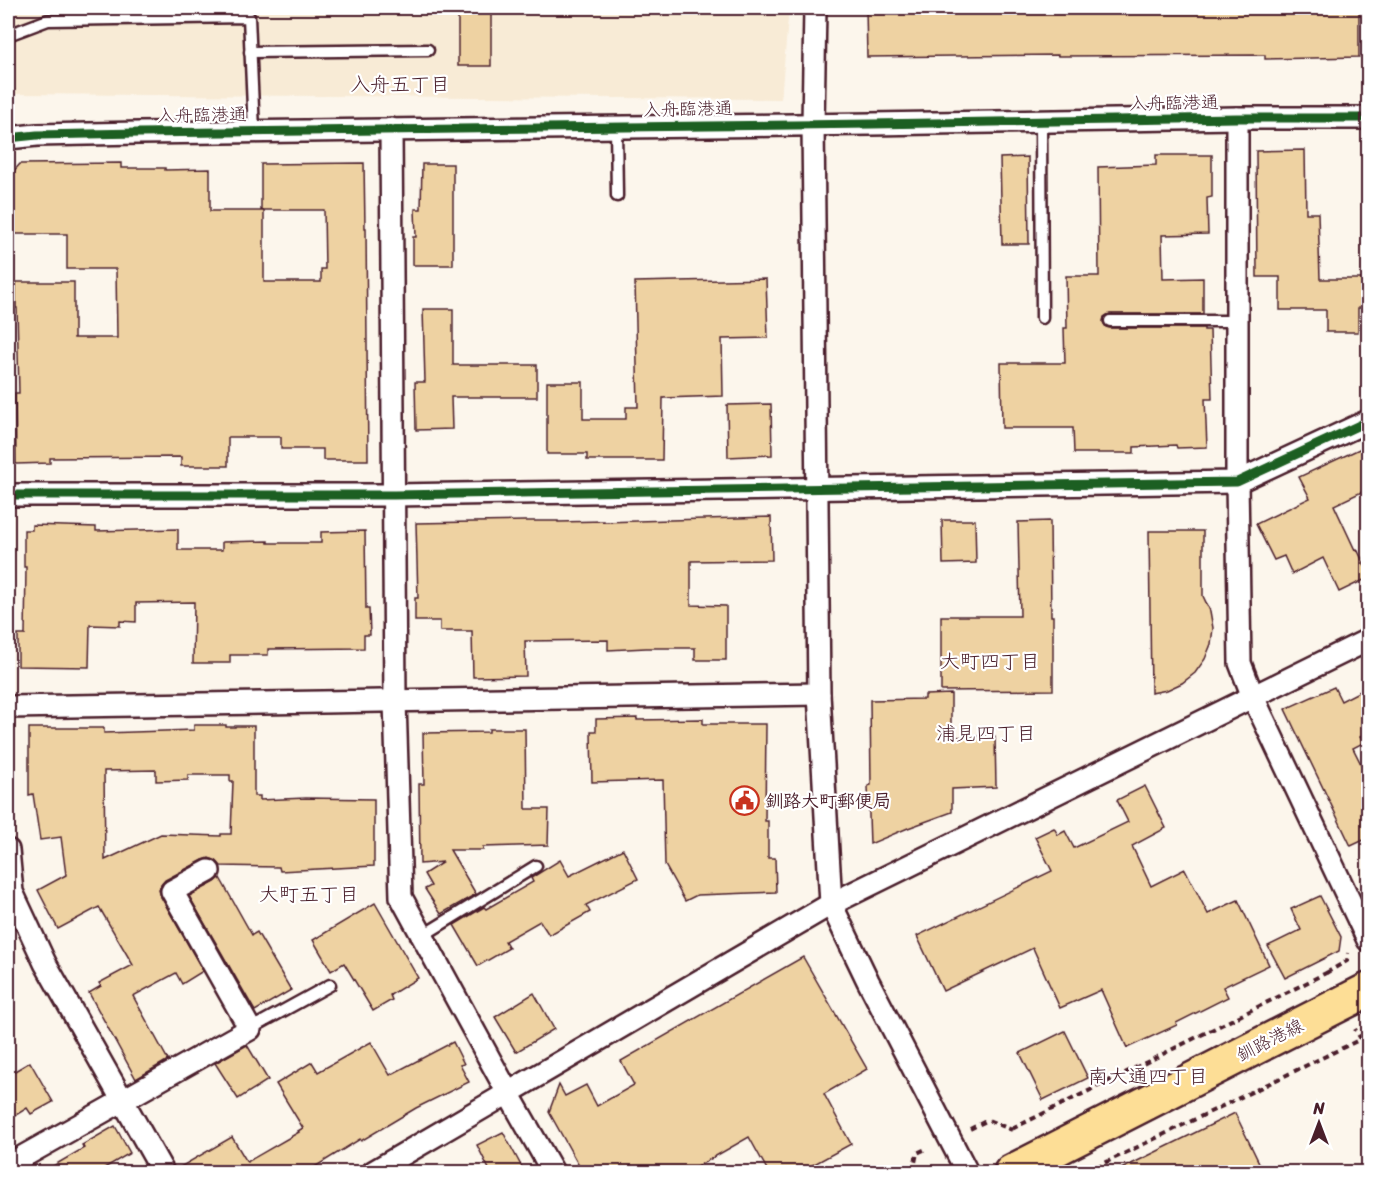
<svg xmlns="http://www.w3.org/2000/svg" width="1376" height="1180" viewBox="0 0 1376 1180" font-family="Sriracha,'Klee One',sans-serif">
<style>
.built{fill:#f8ebd6}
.building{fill:#eed2a2;stroke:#4a1f2b;stroke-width:1.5;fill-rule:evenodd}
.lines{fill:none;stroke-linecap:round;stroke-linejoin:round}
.service-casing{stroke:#4a1f2b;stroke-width:15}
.minor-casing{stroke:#4a1f2b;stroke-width:26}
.primary-casing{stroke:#4a1f2b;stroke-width:38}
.path{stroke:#4a1f2b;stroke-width:4;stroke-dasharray:6 4.5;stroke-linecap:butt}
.service{stroke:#fff;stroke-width:10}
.minor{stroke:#fff;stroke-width:21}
.primary{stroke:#fdde96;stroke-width:33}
.cycleway-casing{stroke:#fff;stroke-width:13}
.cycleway{stroke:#1b5e20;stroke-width:9}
.labels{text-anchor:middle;stroke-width:4.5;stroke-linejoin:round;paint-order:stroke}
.street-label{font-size:18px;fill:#4a1f2b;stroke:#fff}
.poi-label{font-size:18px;font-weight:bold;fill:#4a1f2b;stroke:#fff;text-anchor:start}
.neighbourhood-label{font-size:20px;fill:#4a1f2b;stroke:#fff}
</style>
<rect width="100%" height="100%" fill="#fcf6ec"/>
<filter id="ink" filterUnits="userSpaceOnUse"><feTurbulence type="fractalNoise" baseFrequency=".0167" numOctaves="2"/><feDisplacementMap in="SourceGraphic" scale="12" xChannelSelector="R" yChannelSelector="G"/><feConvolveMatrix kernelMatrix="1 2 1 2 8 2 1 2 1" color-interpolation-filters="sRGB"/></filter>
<g filter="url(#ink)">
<!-- built -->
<path class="built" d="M8,8H789L781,99L8,94Z"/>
<!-- building -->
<g class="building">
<rect x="458" y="8" width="33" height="58"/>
<path d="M866,8H1359V57L1265,59V55L1058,56V55L867,57Z"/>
<path d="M1305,150L1306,213H1318L1320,279H1368V308H1358V332H1326V310H1280V277H1257L1256,151Z"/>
<path d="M1156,155H1212V197L1207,198L1208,234L1162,235L1163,279L1203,278V314H1110L1104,317L1103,322L1106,327L1110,328H1204V330H1210L1212,399H1205L1207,447L1177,448L1176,445L1134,447V453H1074L1073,428H1002L1001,363H1065L1064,328H1067L1066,276H1099L1098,167L1156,165Z"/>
<path d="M1028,157L1029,244H1002L1000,158Z"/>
<path d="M121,163V168H165V170L210,169V211H264V282H321V269H325L324,210H261V164L364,163L365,228H366L368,460H323V449H281V437H228V466H181V457L50,458V463L16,464L15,393H19L17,308H16V282H74V338H117L116,269H67V234H10V175L20,164Z"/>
<path d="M422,164H453V265H413V237H416L415,209H421Z"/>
<path d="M766,279L768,338L722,339L723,396L663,398L662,460H587V454H547V382H583V419H626V407H638L635,282Z"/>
<path d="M423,309H453V365H537V397H451L452,429L416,430L415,382H425Z"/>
<path d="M771,404L772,455L728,457L727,405Z"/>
<path d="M1368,445V489L1334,505L1355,550L1357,549L1368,572V578L1339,592L1323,558L1292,574L1284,556L1274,560L1256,524L1310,498L1299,477Z"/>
<path d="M771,517L772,560L691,561V605L726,606V660H695V648H646L608,650V640L525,641L526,676L473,677L472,631H440V621H415V598H418L416,523L525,521H558V522L604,521V522Z"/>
<path d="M942,520H975L976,563L943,564Z"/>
<path d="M1050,521L1051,616H1053V690L941,691V616H1020L1018,522Z"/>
<path d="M32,525L96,527V531L178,529V550H222V542L268,541V543H321V532L365,531L366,609H369L370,635H364V648L268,649V655H230V663H193L194,602L136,603V622L120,621V626L90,625L89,667L18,666V635H25L26,567H24V530H32Z"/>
<path d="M1149,531H1203V596L1210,611L1213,628L1211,644L1205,659L1195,673L1182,683L1167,690L1151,693Z"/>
<path d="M1334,687L1341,701L1368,687V732L1360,737L1363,743L1353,748L1368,778V838L1351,846L1285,709Z"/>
<path d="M951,694V737L995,736L996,787L952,789V812L908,828L870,844L868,786L871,785L870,700L925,699V695Z"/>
<path d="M637,718V720L703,719V724H766L765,821H768V858H775L776,892L697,895L685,901L665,865L663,780L592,782L591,731H596V719Z"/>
<path d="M194,725H226V727H235V726H254V796H260V800L306,798L374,799V866L280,871L279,867L221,866L216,861L209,858L203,860L165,880L161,885L159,890L161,897L203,971L182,984L176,973L133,996L168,1060L136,1079L89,993L101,986L99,983L133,965L99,907L58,929L38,890L66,875L61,837L40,840L33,794L29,795V728H104V733L194,730ZM156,770V781L188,780V775H230V781H233L231,834H221V836L161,834L105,860L104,771Z"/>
<path d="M489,729H525L526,809H549L548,845L483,847V850H450L476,894L441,914L425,889L431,886L424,874L443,862L420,864L419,784H424L423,733L489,732Z"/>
<path d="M1145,786L1166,828L1132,846L1151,886L1185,869L1208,914L1238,900L1269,965L1223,987L1228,997L1176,1023L1177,1025L1127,1048L1101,990L1060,1008L1033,948L943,991L917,936L1052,871L1035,837L1054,828L1058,835L1065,831L1074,848L1128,822L1117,800Z"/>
<path d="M623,849L638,879L586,905L590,912L549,935L540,921L505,941L509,948L478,966L454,925L484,907L486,909L533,882L531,878L560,860L569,876Z"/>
<path d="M220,878L252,935L257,932L291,990L255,1011L189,896L215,882Z"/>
<path d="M1320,896L1341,937L1339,951L1285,978L1268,946L1301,930L1291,909Z"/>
<path d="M375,903L418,978L390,995L392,1000L373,1011L344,963L331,971L313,940Z"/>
<path d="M803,957L867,1069L824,1094L851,1144L798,1173H769L749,1137L686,1173H583L549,1112L559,1085L565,1096L586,1085L597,1106L634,1085L621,1061Z"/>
<path d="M534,993L554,1029L516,1052L495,1017Z"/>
<path d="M1065,1031L1088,1078L1043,1100L1020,1053Z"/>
<path d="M371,1042L390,1075L453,1042L464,1064L460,1065L469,1082L416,1108L361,1141L360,1139L305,1173H176L175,1170L232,1137L247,1162L299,1132L298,1131L303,1128L276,1084L312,1062L318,1072Z"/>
<path d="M247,1045L268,1080L238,1099L215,1063Z"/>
<path d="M30,1062L53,1102L31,1114L27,1108L8,1120V1075Z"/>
<path d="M1235,1113L1264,1173H1113Z"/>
<path d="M115,1126L130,1153L96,1173H41L84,1148L82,1145Z"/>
<path d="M503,1132L525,1173H491L477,1145Z"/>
</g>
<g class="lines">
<defs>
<g id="service">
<path d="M8,35L48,20L249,17L254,131"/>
<path d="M250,52L428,50"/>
<path d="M1041,121L1042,318"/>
<path d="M616,126L617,196"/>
<path d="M1110,321H1237"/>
<path d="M422,936L536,866"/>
<path d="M250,1029L330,985"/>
</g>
<g id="minor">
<path d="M815,8L813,124L819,694L831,904L868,981L967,1172"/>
<path d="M1237,118V482L1240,663L1253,697L1368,940"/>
<path d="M391,129L395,701L401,897L508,1093L553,1172"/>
<path d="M8,138L37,135L139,133L871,124L1237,118H1368"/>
<path d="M8,495H394L1237,482L1368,421"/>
<path d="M8,707L819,694"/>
<path d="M8,850L12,892L45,963L163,1172"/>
<path d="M8,1165L250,1029L172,891L209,871"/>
<path d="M373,1172L831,904L1368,640"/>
</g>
<path id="primary" d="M1011,1172L1368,990"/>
</defs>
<!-- service casing -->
<use href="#service" class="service-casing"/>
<!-- minor casing -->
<use href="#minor" class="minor-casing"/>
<!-- primary casing -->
<use href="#primary" class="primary-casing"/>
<!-- path -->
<g class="path">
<path d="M1326,973L1347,961L1348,953"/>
<path d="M1361,1039L1368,1035"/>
<path d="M970,1129L988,1120L1012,1130"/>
<path d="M1012,1129L1326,973L1328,977"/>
<path d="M913,1172L917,1153L928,1148"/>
<path d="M1086,1172L1361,1039L1355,1029"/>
</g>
<!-- service -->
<use href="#service" class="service"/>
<!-- minor -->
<use href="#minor" class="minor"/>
<!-- primary -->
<use href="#primary" class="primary"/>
<defs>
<g id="cycleway">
<path d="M8,138L37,135L139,133L871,124L1237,118H1368"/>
<path d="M8,495H394L1237,482L1368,421"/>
</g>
</defs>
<!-- cycleway casing -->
<use href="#cycleway" class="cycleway-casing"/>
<!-- cycleway -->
<use href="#cycleway" class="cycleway"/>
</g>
</g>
<!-- icons -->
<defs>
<symbol id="civic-ring" viewBox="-11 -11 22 22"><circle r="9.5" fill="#fff" stroke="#c8321e" stroke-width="1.5"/><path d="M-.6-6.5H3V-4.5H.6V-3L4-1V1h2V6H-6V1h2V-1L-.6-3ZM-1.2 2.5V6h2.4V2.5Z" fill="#c8321e"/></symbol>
</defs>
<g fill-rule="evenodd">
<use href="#civic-ring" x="728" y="784" width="33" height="33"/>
</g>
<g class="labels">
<!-- street labels -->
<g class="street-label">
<text transform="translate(1174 103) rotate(-1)" y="6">入舟臨港通</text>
<text transform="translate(688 109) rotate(-1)" y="6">入舟臨港通</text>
<text transform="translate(202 115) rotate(-1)" y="6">入舟臨港通</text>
<text transform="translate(1270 1040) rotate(-27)" y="6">釧路港線</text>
</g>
<!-- poi labels -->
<g class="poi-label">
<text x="765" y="807">釧路大町郵便局</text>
</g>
<!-- neighbourhood labels -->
<g class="neighbourhood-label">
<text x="400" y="91">入舟五丁目</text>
<text x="990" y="668">大町四丁目</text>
<text x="986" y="740">浦見四丁目</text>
<text x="309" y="901">大町五丁目</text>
<text x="1148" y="1083">南大通四丁目</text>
</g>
</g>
<!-- margin -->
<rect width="1376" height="1180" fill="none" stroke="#fff" stroke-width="30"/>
<rect x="15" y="15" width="1346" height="1150" fill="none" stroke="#4a1f2b" stroke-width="2" filter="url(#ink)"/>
<!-- north arrow -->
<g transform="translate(1319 1123)" stroke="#ffffff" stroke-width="4.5" paint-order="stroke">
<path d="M0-4.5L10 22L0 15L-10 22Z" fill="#4a1f2b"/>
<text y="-9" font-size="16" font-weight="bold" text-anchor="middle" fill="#4a1f2b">N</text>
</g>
</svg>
